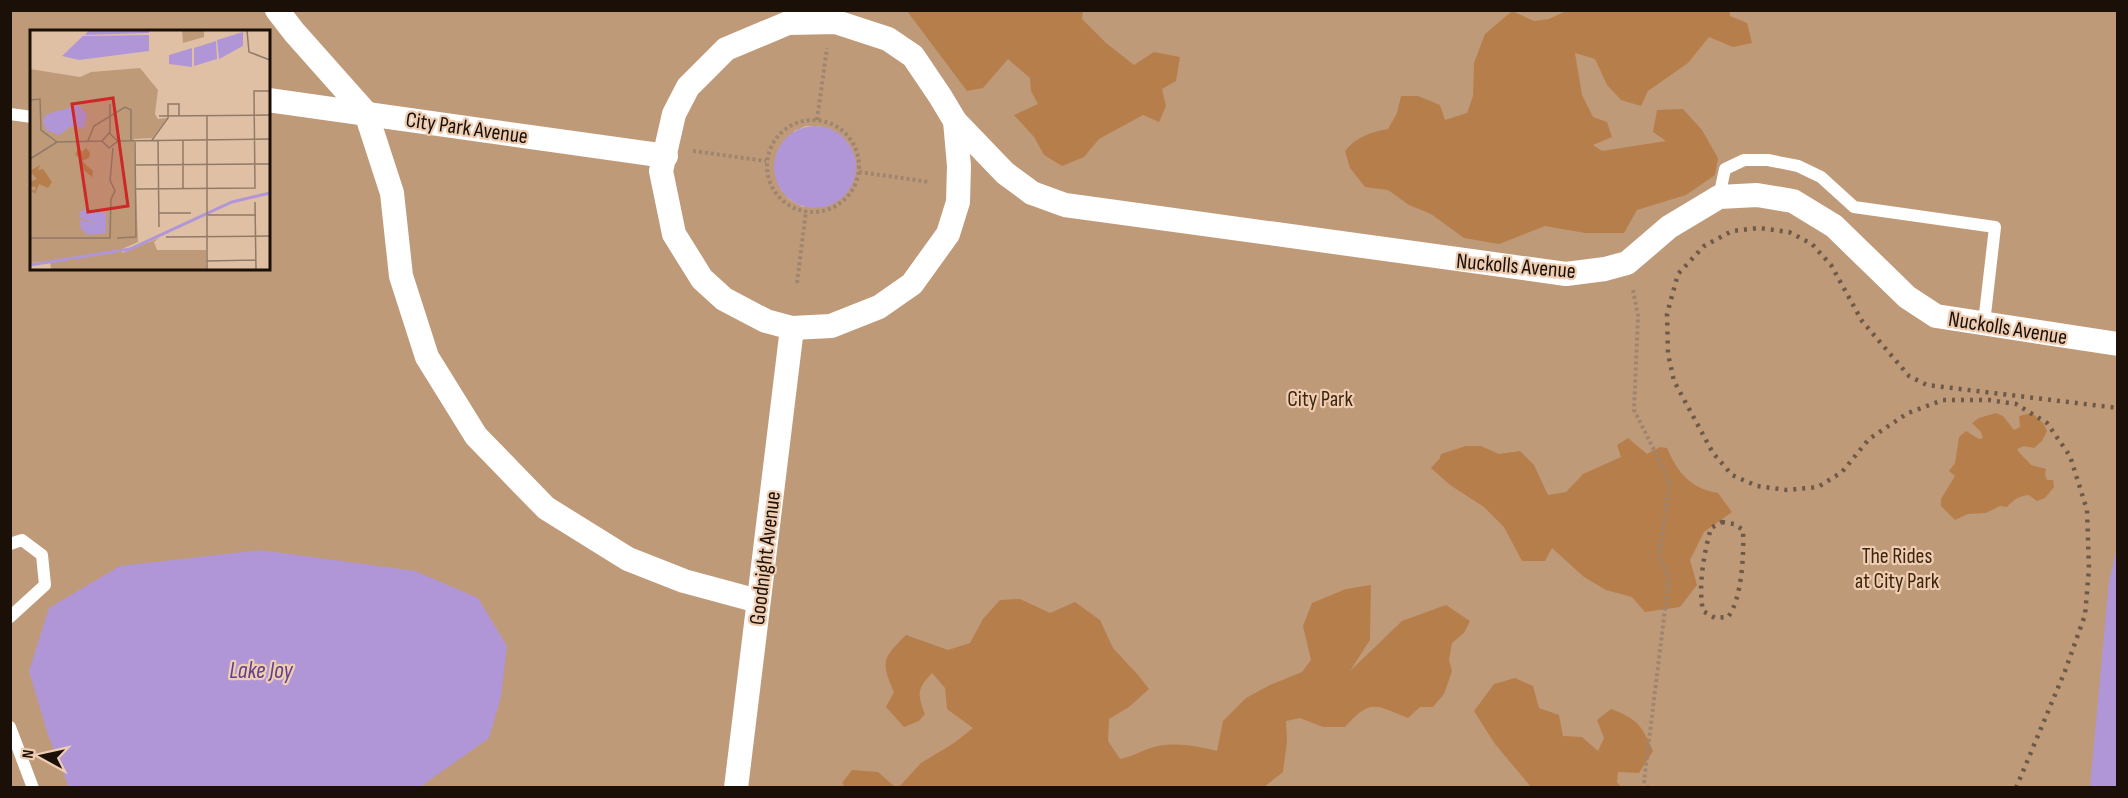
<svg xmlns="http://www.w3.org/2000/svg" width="2128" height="798" viewBox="0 0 2128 798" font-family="'Sofia Sans Condensed',sans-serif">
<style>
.green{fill:#bf9a79;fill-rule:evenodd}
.forest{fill:#b67e4b}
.water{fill:#b096d7}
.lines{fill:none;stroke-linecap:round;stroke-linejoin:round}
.path{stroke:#9e8570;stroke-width:4;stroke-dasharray:3 3;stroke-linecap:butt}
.service{stroke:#fff;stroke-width:12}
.minor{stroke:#fff;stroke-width:24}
.rail{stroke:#6d5948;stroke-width:4.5;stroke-dasharray:3 6;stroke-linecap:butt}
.labels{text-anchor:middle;stroke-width:4.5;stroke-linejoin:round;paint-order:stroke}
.street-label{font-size:22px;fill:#1b1007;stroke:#eecdb2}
.park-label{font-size:22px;fill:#3e260e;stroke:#eecdb2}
.water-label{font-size:24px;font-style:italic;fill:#623e8c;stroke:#eecdb2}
.inset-river{fill:none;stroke:#b096d7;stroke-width:3}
.inset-road{fill:none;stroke:#917a66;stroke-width:1.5}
.view{fill:#cd2726;fill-opacity:0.15;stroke:#cd2726;stroke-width:3}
.inset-edge{fill:none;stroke:#1b1007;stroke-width:3}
</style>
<rect width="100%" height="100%" fill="#e0c0a5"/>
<!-- green -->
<path class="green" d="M10,11H2117V787H11ZM32,32H268V268H32ZM806,126H819L855,159V173L851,186L803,207L790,200L781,190L794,131Z"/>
<!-- forest -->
<g class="forest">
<path d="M907,11H1083L1082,19L1106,43L1134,65L1154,52L1180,57L1176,81L1162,89L1166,106L1159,122L1143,115L1099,139L1084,157L1062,166L1044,155L1034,137L1014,115L1038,104L1031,91L1030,78L1008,59L983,88L967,91Z"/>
<path d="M1512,11L1534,21L1549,19L1566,11H1730V16L1747,23L1752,43L1733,47L1709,37L1688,63L1648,91L1641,106L1621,100L1607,85L1595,59L1575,53L1582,95L1593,117L1607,122L1612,137L1593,145L1602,151L1666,141L1653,132L1657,110L1683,109L1702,130L1718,158L1715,175L1686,195L1637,210L1624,233H1585L1545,226L1499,244L1464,238L1431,214L1409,205L1388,190L1365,187L1350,168L1345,151C1356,137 1371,132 1388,129L1397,113L1401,96H1418L1440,105L1445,120L1467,113L1473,96L1474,63L1485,34Z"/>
<path d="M1996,413L2003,416L2014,430L2020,427L2019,416L2032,413L2043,423L2047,431L2042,441L2034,448L2024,446L2017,449C2021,456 2027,459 2031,465L2046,469L2045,474L2047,480H2053L2054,487L2045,498L2037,501L2029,495C2019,496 2014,499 2007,507L2000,506L1986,513L1968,514L1955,520L1941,506V499L1955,476L1949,471L1955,463L1959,437L1966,431L1979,439L1983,438L1981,432L1972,423L1979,418Z"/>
<path d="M1628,438L1647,454L1660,447L1667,448C1678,473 1690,488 1718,493L1732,512L1704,532L1690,560L1697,585L1680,607L1645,612L1632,597L1606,590L1584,577L1552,548L1545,561H1522L1504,527L1484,507L1450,485L1431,468L1440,458L1441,454L1466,446H1481L1499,454L1520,451L1534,465L1548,495L1566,492L1583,474L1621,457L1617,445Z"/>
<path d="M1371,585L1370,640L1350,671L1402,621L1446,605L1470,621L1464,633L1452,643L1449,660L1452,671L1444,694L1433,707H1420L1408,718C1375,705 1371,698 1345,727H1323L1300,718L1286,721L1287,742L1283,772L1264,787H899L921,763L954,743L973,728L947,709L945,688L932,673C917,689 917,694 925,714L919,721L904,727L886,707L894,692C880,661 883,658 906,635L948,650L970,643L983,619L1000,600L1020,599L1050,613L1075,602L1100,620L1113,648L1138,675L1149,689L1129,707L1109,719L1108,741L1120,759C1132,757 1140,751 1151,748C1172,741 1197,746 1217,751L1223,721L1246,698L1270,685L1302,672L1311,660L1303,626L1312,603L1346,589Z"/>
<path d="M1515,678L1533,686L1539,708L1559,715L1563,736L1582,737L1598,751L1604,738L1597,720L1611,709C1637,719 1642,725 1653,751L1639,773L1618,772L1617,782L1621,787H1531L1495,744L1474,711L1494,684Z"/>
<path d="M852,770L878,772L895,787H845L842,783Z"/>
</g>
<!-- water -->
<g class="water">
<circle cx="815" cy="167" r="41"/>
<path d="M2117,547V787H2090L2109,582Z"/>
<path d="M260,550L415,571L478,598L507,646L501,697L489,738L420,787H69L48,735L29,671L49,608L120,566Z"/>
</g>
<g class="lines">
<!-- path -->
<g class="path">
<path d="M817,120L827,48"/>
<circle cx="813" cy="166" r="46"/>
<path d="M693,151L766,161"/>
<path d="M859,172L930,182"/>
<path d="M797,283L806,211"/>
<path d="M1633,290L1638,316L1634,410L1670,482L1659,556L1669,577L1644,781L1648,788"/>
</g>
<!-- service -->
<g class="service">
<path d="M10,114L32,117"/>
<path d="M1719,197L1725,169L1744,160H1768L1798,166L1821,177L1854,207L1995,227L1984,323"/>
<path d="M10,544L22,540L42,555L45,585L10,617"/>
<path d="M10,727L33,788"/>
</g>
<!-- minor -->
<g class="minor">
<path d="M277,10L294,32L366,113L392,193L401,276L427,357L476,436L546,508L628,559L684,581L758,601"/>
<path d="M836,22L888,39L913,56L940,96L955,121L959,166L958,202L948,234L912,284L879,307L831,326L792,328L766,321L724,299L702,279L674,234L661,171L674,114L688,87L726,49L788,23Z"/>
<path d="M268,100L666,156"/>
<path d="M955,121L1005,173L1032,193L1065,205L1566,274L1605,269L1627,263L1669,227L1719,197L1757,195L1793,201L1834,226L1907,297L1936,316L2118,344"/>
<path d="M736,788L792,328"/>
</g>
<!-- rail -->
<g class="rail">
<path d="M1722,522L1734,524L1743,530C1744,554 1742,599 1728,617L1715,618L1703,611C1698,585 1704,553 1711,528Z"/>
<path d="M2016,788L2065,671L2085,615L2089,569L2087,510L2070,456L2047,423L2016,404L1989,400H1943L1908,413L1869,439L1842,472L1818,487L1787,490L1757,486L1732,475L1713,453L1674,381L1668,354L1667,314L1678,274L1704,246L1732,231L1759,228L1789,232L1812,244L1831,265L1862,321L1909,376L1927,385L2118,408"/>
</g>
</g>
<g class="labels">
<!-- street labels -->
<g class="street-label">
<text transform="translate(467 127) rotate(8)" y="8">City Park Avenue</text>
<text transform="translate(1516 265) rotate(5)" y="8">Nuckolls Avenue</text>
<text transform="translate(2008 327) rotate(9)" y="8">Nuckolls Avenue</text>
<text transform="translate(764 558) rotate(-83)" y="8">Goodnight Avenue</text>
</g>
<!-- park labels -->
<g class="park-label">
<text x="1320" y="406">City Park</text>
<text x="1897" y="563">The Rides<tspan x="1897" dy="25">at City Park</tspan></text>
</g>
<!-- water labels -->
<g class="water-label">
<text x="261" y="678">Lake Joy</text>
</g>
</g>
<!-- overview -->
<g transform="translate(30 30)">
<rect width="240" height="240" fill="#e0c0a5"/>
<path d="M152,0H174V7L153,13ZM110,38L128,60L125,84L128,89L137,88L122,108L104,109L108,212L92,219V223L129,208L124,212L127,220H176V240H21L20,231L0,233V39L50,47L61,42Z" fill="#bf9a79"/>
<path d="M49,117L52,122L56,118L60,123L59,128L52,131L63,141L62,147L50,137V128L45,125ZM10,135L8,140L13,139L22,152L18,158L9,154L5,164L0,159L5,161L6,157L0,156V152L7,149L0,141Z" fill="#b67e4b"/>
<path d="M59,0H119V3L55,5ZM213,2V16L189,29L187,10ZM119,5V21L49,30L32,26L53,6ZM186,11L187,29L164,36V18ZM162,18V37L139,34V25ZM49,75L57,85L54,99L43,95L29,105L16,100L13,90L17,84ZM56,180L76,183V203L58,205L51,199L50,190L65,193L50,188L49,182Z" fill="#b096d7"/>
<path class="inset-river" d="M0,235L100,219L202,172L240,163"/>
<path class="inset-road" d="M217,0L219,22L240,30M0,70L10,69L11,100L27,112M80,74V103M177,85V240M129,86L240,85M122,110L138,88V74H149V86M128,110L129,197M153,110V159M58,111L64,96L95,77L101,80V111M72,111L79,103L88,111M72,111L79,118L88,111M88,111L240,109M0,129L27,112L72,111M105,135L240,134M106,159L225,158L224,61H240M225,172L226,240M129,183H161M178,185H226M136,207L240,206M0,208H80L81,169L85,161L80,150L83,118M87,208L106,207L105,111M177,231L226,230"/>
<path class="view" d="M83,68L98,176L58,182L42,74Z"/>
<rect width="240" height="240" class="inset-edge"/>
</g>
<!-- border -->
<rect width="2128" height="798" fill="none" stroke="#1b1007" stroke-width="24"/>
<!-- north arrow -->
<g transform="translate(42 756) rotate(278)" stroke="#eecdb2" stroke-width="4.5" paint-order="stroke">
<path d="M0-4.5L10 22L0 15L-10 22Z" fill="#1b1007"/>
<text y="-9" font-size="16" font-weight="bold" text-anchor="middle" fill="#1b1007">N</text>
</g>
</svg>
